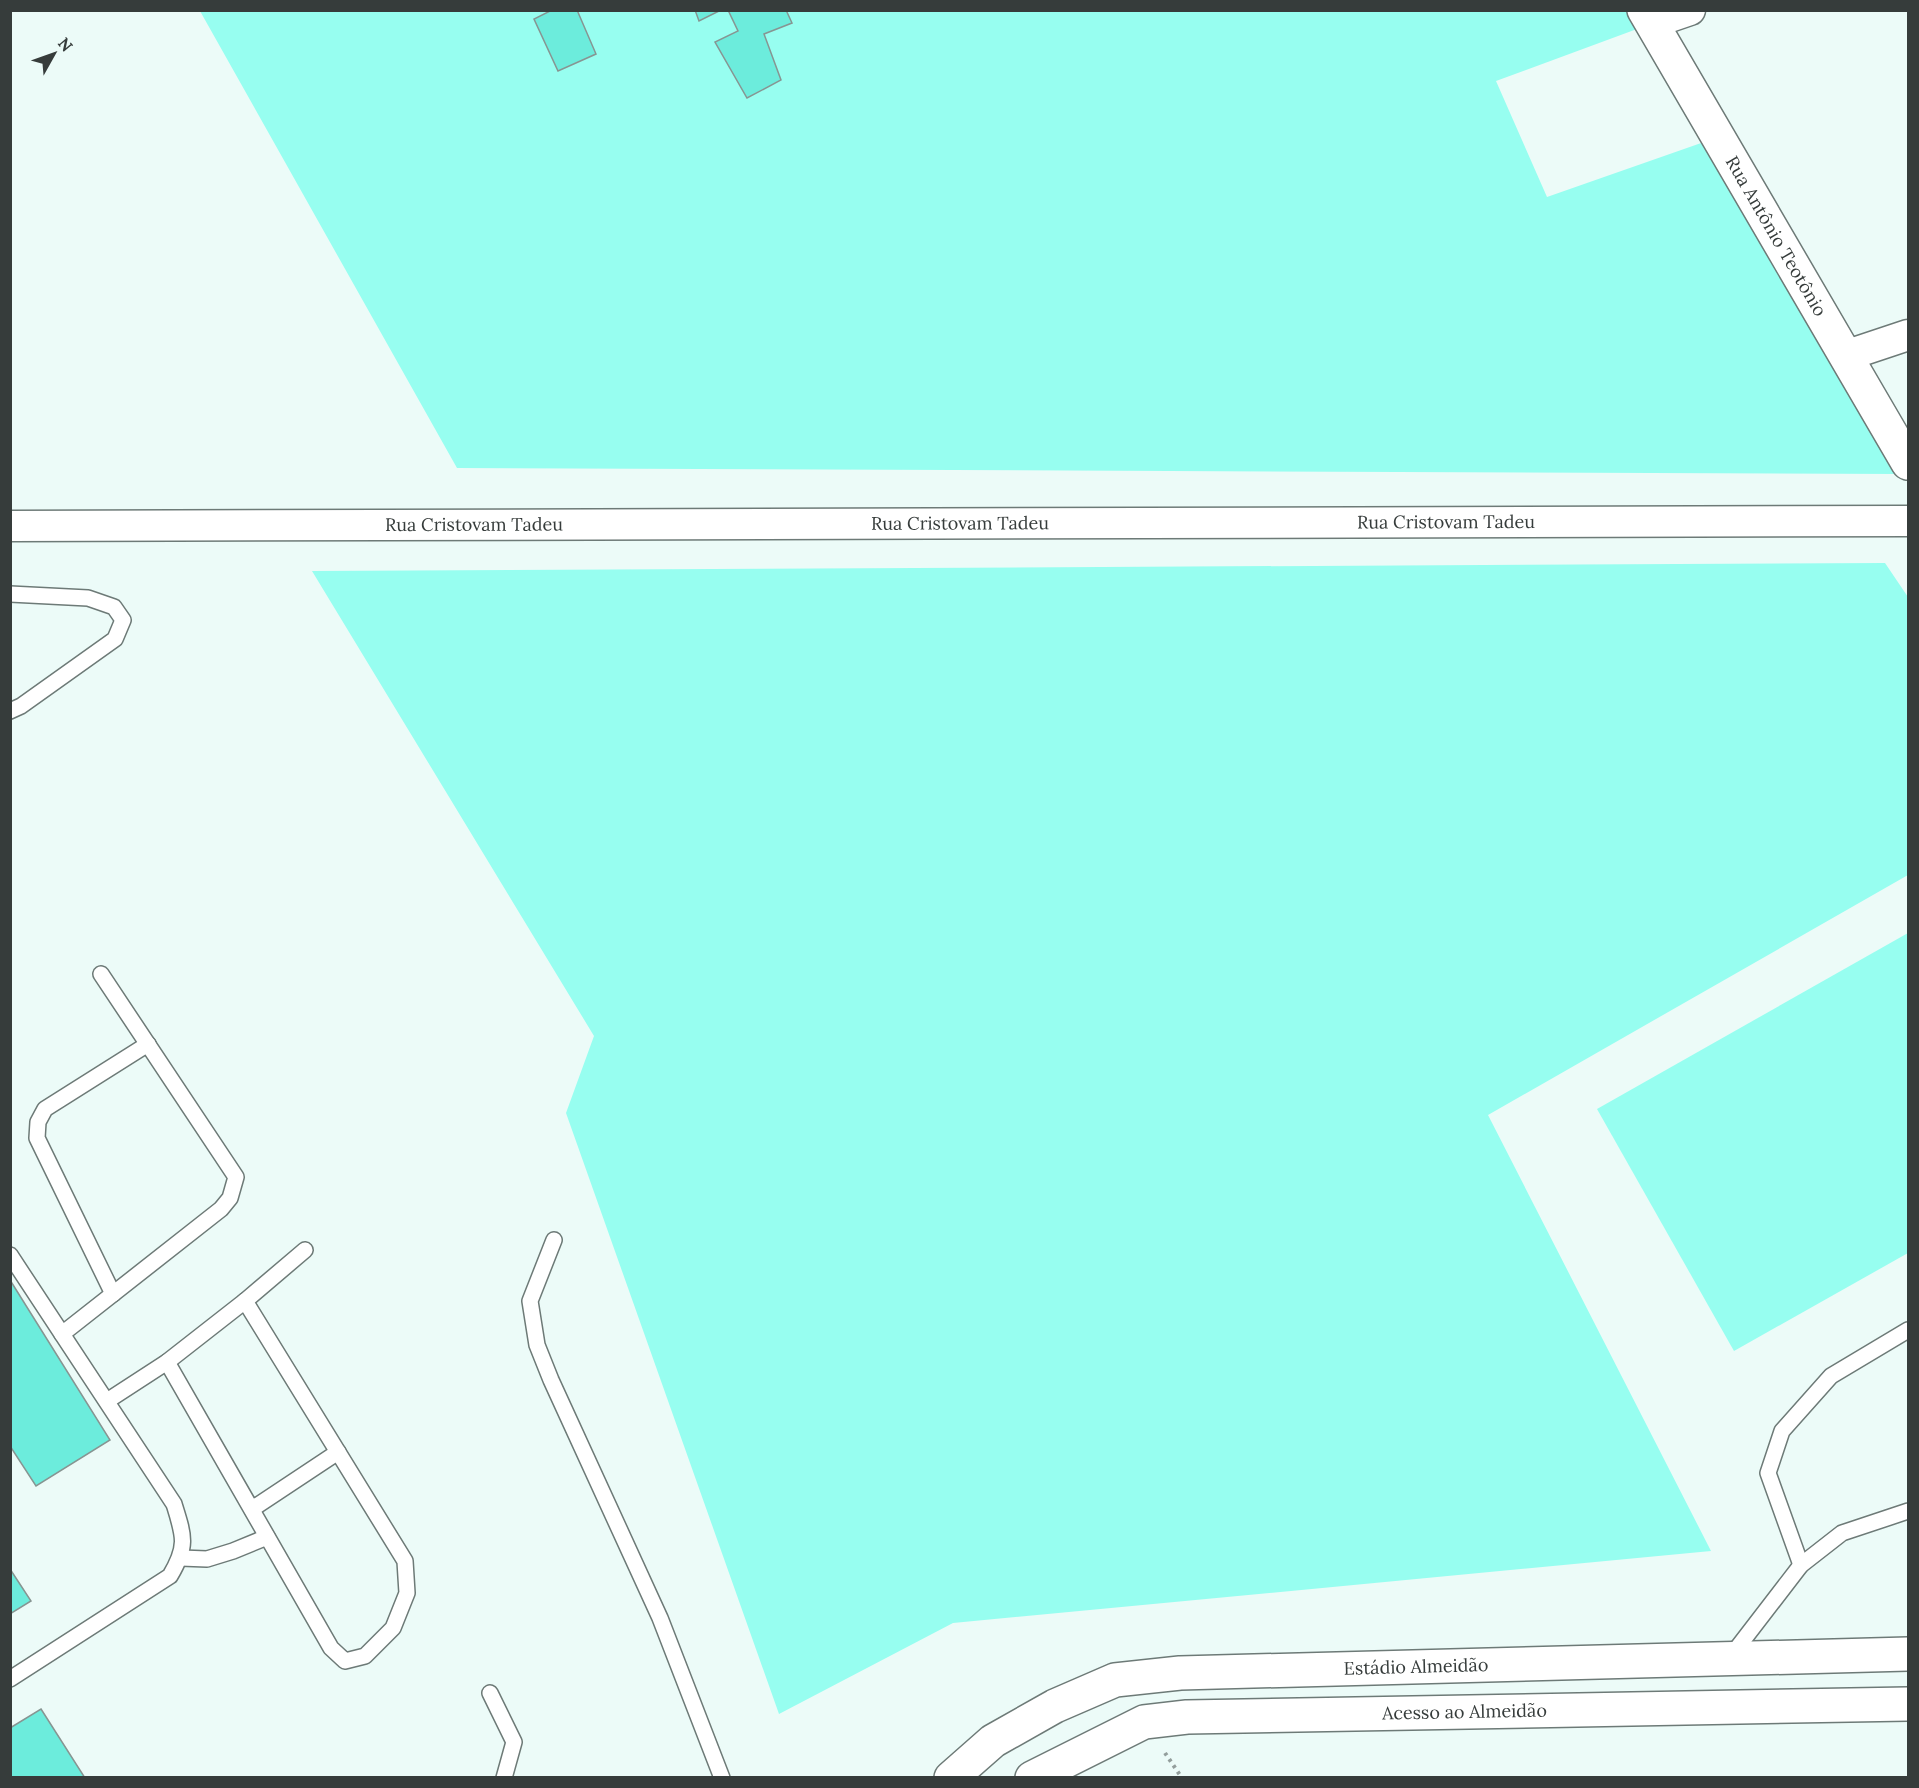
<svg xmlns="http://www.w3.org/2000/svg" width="1919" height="1788" viewBox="0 0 1919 1788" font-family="Lora,serif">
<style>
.green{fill:#97fef0}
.building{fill:#6cecdc;stroke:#879592;stroke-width:1.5}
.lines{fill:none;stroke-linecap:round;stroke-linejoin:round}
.service-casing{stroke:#6d7a77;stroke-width:18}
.minor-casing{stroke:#6d7a77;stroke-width:33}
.tertiary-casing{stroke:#6d7a77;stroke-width:36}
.path{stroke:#939e9c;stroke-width:4;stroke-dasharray:3 4.5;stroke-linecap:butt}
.service{stroke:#fff;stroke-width:15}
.minor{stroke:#fff;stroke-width:30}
.tertiary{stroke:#fff;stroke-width:33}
.labels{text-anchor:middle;stroke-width:6;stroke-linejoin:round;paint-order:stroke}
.street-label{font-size:18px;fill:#363c3b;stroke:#ecfbf8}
</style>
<rect width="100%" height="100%" fill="#ecfbf8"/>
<!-- green -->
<g class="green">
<path d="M200,11H1627L1637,29L1496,81L1547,197L1704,142L1900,474L457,468Z"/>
<path d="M1885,563L1908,597V875L1488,1115L1711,1551L953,1623L779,1714L566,1113L594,1036L312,571Z"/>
<path d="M1908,933V1253L1734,1351L1597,1109Z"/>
</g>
<!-- building -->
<g class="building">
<path d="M552,10H577L596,54L558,71L534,19Z"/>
<path d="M695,10H721L699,21Z"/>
<path d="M728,10H786L792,23L764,34L781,80L747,98L715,42L738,31Z"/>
<path d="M10,1280L110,1440L36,1486L10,1446Z"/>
<path d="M10,1569L31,1601L10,1614Z"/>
<path d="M41,1709L85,1778H10V1728Z"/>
</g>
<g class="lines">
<defs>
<g id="service">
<path d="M10,594L88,598L114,607L123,620L115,639L21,706L10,711"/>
<path d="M554,1240L530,1301L537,1345L551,1380L660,1618L722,1778"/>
<path d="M10,1255L174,1504C184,1536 188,1546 170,1576L10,1679"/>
<path d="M113,1294L37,1138L38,1122L45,1109L148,1044"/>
<path d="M62,1334L221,1209L230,1198L236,1177L101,974"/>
<path d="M167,1362L331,1648L345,1661L365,1656L393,1628L407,1593L405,1561L245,1301"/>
<path d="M107,1401L167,1362L245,1301L305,1250"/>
<path d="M252,1509L338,1452"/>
<path d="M181,1558L207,1559L233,1551L267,1537"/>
<path d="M1801,1565L1768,1473L1782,1431L1831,1376L1908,1330"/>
<path d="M1731,1656L1801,1565L1842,1533L1908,1511"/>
<path d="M490,1693L514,1742L504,1778"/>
</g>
<g id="minor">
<path d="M1652,23L1690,10"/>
<path d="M1845,356L1908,335"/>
<path id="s1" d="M10,526L1908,521"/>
</g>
<g id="tertiary">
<path id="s2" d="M1644,10L1908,463"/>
<path id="s3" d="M951,1778L993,1741L1055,1706L1115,1680L1180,1673L1908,1654"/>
<path id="s4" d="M1032,1778L1144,1722L1187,1717L1908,1704"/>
</g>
</defs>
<!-- service casing -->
<use href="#service" class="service-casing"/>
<!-- minor casing -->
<use href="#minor" class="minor-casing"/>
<!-- tertiary casing -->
<use href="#tertiary" class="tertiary-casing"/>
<!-- path -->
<path class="path" d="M1165,1753L1182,1778"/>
<!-- service -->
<use href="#service" class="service"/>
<!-- minor -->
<use href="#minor" class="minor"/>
<!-- tertiary -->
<use href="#tertiary" class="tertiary"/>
</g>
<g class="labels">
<!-- street labels -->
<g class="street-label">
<text dy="6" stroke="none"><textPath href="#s2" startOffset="262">Rua Antônio Teotônio</textPath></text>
<text dy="6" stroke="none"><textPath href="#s1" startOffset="1436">Rua Cristovam Tadeu</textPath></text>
<text dy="6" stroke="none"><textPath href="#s1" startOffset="950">Rua Cristovam Tadeu</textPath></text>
<text dy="6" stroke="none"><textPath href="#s1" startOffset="464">Rua Cristovam Tadeu</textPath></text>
<text dy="6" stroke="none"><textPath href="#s3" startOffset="494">Estádio Almeidão</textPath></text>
<text dy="6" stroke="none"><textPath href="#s4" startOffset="446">Acesso ao Almeidão</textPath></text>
</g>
</g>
<!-- border -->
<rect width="1919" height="1788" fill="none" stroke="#363c3b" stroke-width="24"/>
<!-- north arrow -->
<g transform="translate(54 54) rotate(50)" stroke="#ecfbf8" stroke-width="4.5" paint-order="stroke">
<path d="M0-4.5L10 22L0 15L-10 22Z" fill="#363c3b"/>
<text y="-9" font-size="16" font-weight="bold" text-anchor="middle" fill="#363c3b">N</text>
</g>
</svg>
